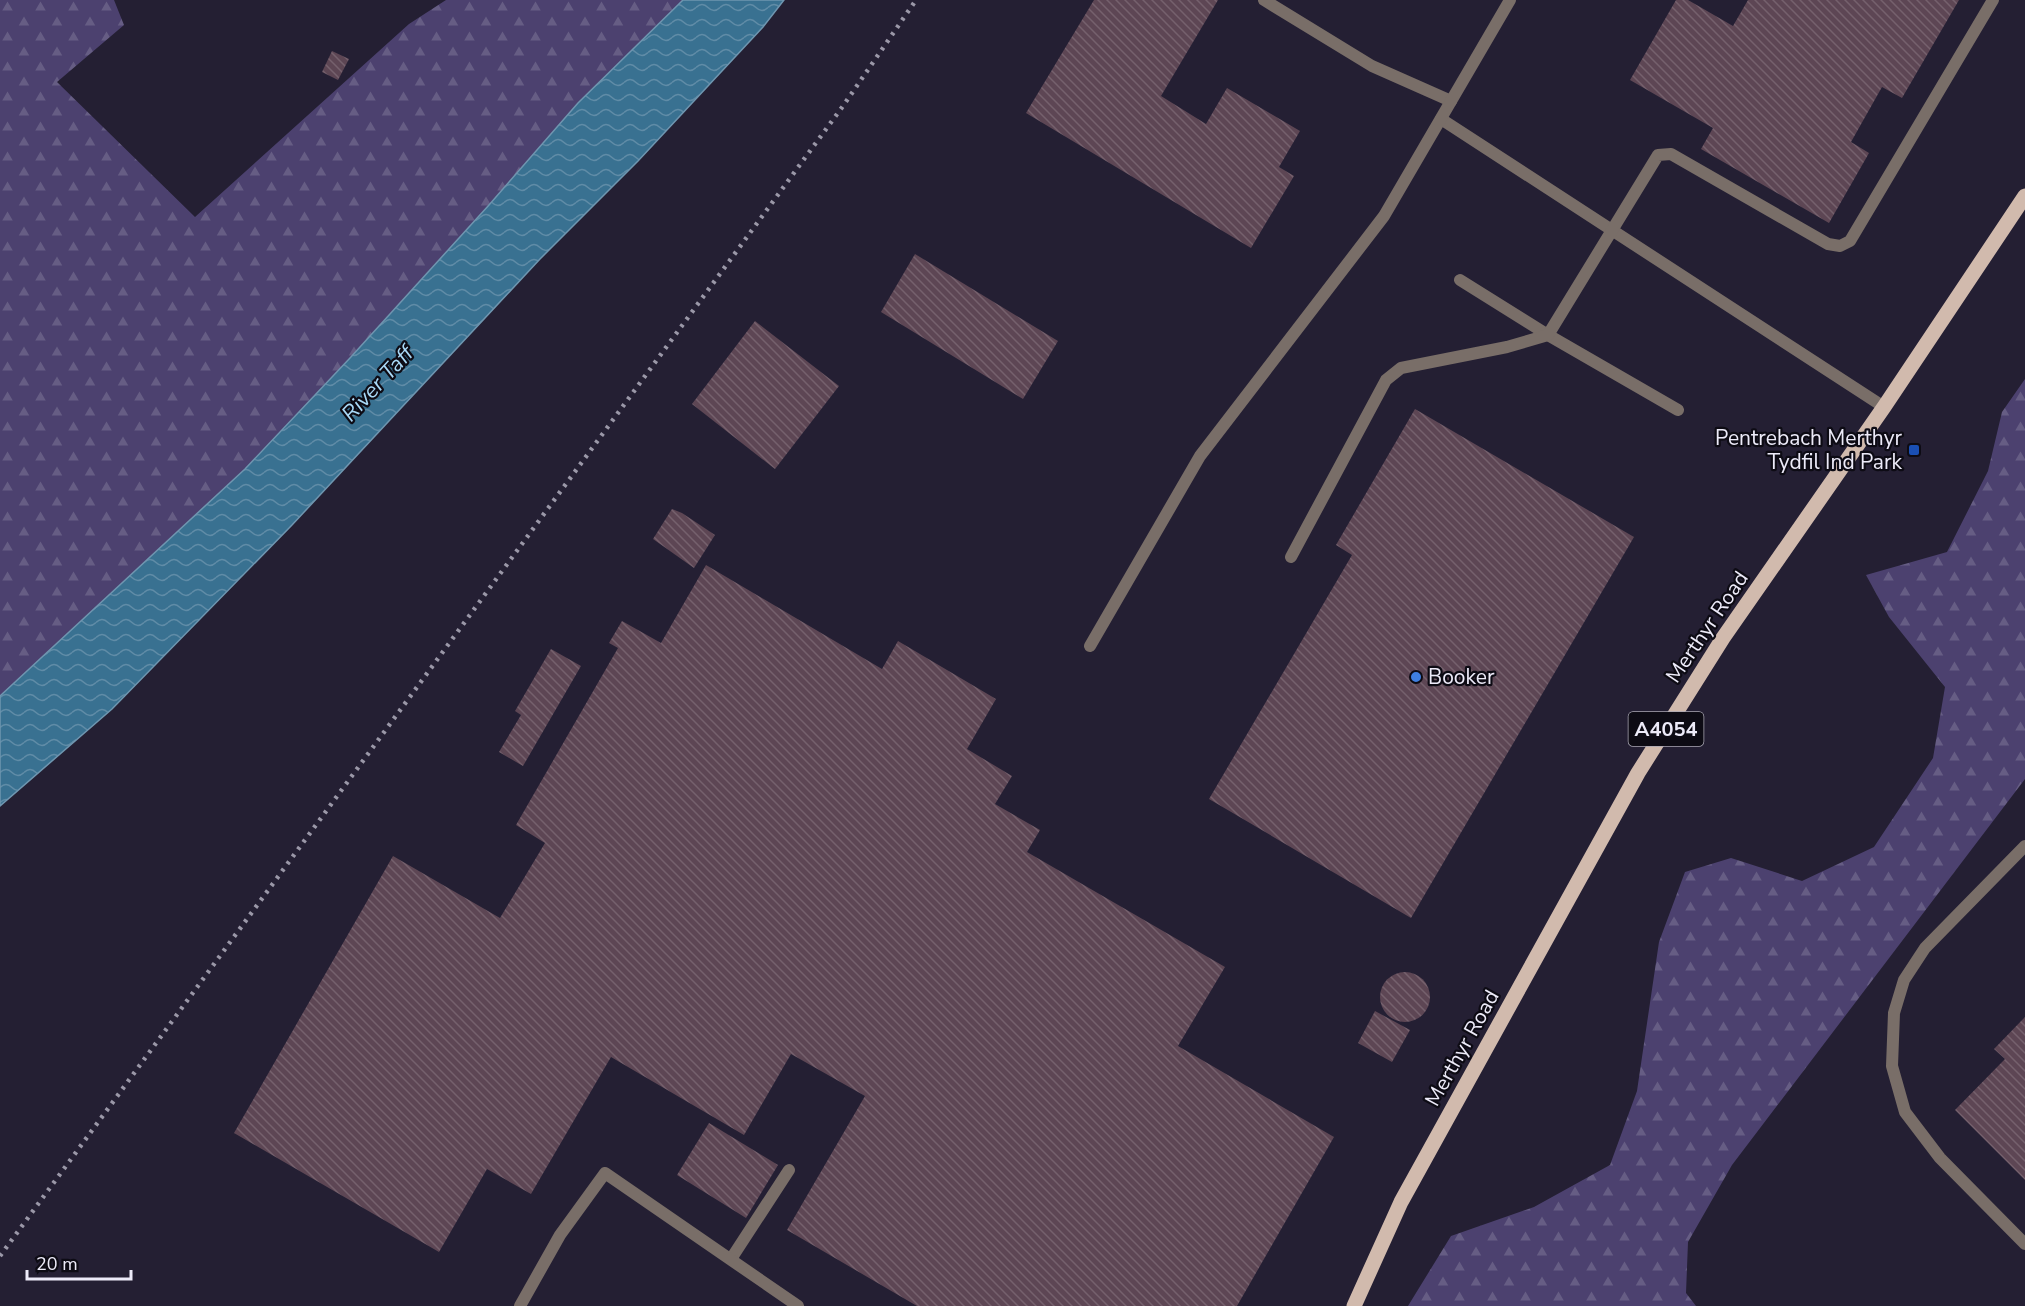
<svg xmlns="http://www.w3.org/2000/svg" width="2025" height="1306" viewBox="0 0 2025 1306" font-family="'Nunito Sans',sans-serif">
<style>
.forest{fill:url(#forest-firs)}
.water{fill:url(#water-waves);stroke:#6f96b0;stroke-width:1.5}
.building{fill:url(#building-back-hatch)}
.lines{fill:none;stroke-linecap:round;stroke-linejoin:round}
.service{stroke:#796e68;stroke-width:12}
.primary{stroke:#d1baad;stroke-width:15}
.rail{stroke:#9b98a8;stroke-width:4.5;stroke-dasharray:3 6;stroke-linecap:butt}
.transit-dot{fill:#1a4fb4;stroke:#0d0b14;stroke-width:2}
.shop-dot{fill:#3f7fe0;stroke:#0d0b14;stroke-width:2}
.labels{text-anchor:middle;stroke-width:4.5;stroke-linejoin:round;paint-order:stroke}
.shield{fill:#0d0b14;stroke:#aaa8b4;stroke-width:1.5}
.shield-label{font-size:20px;font-weight:bold;fill:#edebf9}
.poi-label{font-size:21px;fill:#edebf9;stroke:#0d0b14;text-anchor:end}
.street-label{font-size:21px;fill:#edebf9;stroke:#0d0b14}
.water-label{font-size:22px;font-style:italic;fill:#a9d9f7;stroke:#0d0b14}
</style>
<defs>
<pattern id="forest-firs" width="22" height="20" patternUnits="userSpaceOnUse" patternTransform="scale(1.5)"><rect width="22" height="20" fill="#4c416f"/><path d="M5 1l3.5 6h-7zM16 11l3.5 6h-7z" fill="#665d84"/></pattern>
<pattern id="water-waves" width="16" height="10" patternUnits="userSpaceOnUse" patternTransform="scale(1.5)"><rect width="16" height="10" fill="#397191"/><path d="M0 5q4-4 8 0t8 0" fill="none" stroke="#608ca7"/></pattern>
<pattern id="building-back-hatch" width="6" height="6" patternUnits="userSpaceOnUse" patternTransform="scale(1.5)"><rect width="6" height="6" fill="#5d4654"/><path d="M-1 5l2 2M0 0l6 6M5-1l2 2" fill="none" stroke="#75616d"/></pattern>
</defs>
<rect width="100%" height="100%" fill="#241f33"/>
<!-- forest -->
<g class="forest">
<path d="M0,0H114L124,25L57,82L195,217L409,24L446,0H683L578,103L489,205L350,358L245,469L0,696Z"/>
<path d="M2025,379V779L1732,1165L1688,1242L1686,1293L1696,1306H1408L1451,1236L1534,1207L1610,1165L1637,1091L1659,942L1685,872L1731,858L1802,881L1874,847L1933,758L1945,687L1889,617L1866,575L1947,552L1988,471L2002,412Z"/>
</g>
<!-- water -->
<path class="water" d="M683,0H784L763,27L638,161L540,259L292,525L112,709L0,806V696L245,469L350,358L489,205L578,103Z"/>
<!-- building -->
<g class="building">
<path d="M1094,0H1218L1161,96L1206,124L1227,88L1300,131L1279,167L1294,176L1251,248L1026,113Z"/>
<path d="M1676,0H1688L1733,26L1748,0H1959L1902,98L1882,87L1851,142L1869,153L1829,223L1701,149L1713,128L1630,80Z"/>
<path d="M332,51L349,59L338,80L322,72Z"/>
<path d="M915,254L1058,341L1023,399L881,312Z"/>
<path d="M755,321L839,386L775,469L692,404Z"/>
<path d="M1415,409L1634,537L1411,918L1209,799L1352,555L1336,545Z"/>
<path d="M672,509L682,513L715,535L694,568L653,539Z"/>
<path d="M706,565L882,669L898,641L996,699L967,749L1012,776L995,804L1040,830L1027,852L1225,967L1178,1046L1334,1137L1237,1306H917L787,1230L865,1096L791,1054L744,1135L611,1057L531,1194L487,1169L439,1252L234,1133L393,856L500,918L545,843L516,825L618,648L609,643L622,621L661,643Z"/>
<path d="M551,649L581,666L523,766L499,752L521,715L515,711Z"/>
<circle cx="1405" cy="997" r="25"/>
<path d="M1375,1011L1410,1030L1392,1062L1358,1043Z"/>
<path d="M2025,1017V1180L1955,1110L2005,1059L1994,1049Z"/>
<path d="M709,1123L778,1165L746,1218L677,1175Z"/>
</g>
<g class="lines">
<!-- service -->
<g class="service">
<path d="M1264,0L1372,66L1451,101"/>
<path d="M1441,119L1884,407"/>
<path d="M1460,280L1548,335L1678,410"/>
<path d="M1291,557L1386,380L1401,368L1507,347L1548,335L1658,155L1671,154L1828,244L1840,246L1850,241L1993,0"/>
<path d="M1090,646L1200,456L1384,216L1510,0"/>
<path d="M2025,846L1925,948L1904,980L1894,1013L1892,1066L1905,1112L1940,1158L2025,1244"/>
<path d="M731,1259L789,1170"/>
<path d="M520,1306L560,1235L605,1173L798,1306"/>
</g>
<!-- primary -->
<path class="primary" d="M1354,1306L1401,1202L1638,773L1723,638L1884,407L2025,196"/>
<!-- rail -->
<path class="rail" d="M0,1256L843,106L916,0"/>
</g>
<!-- markers -->
<rect class="transit-dot" x="1908" y="444" width="12" height="12" rx="3"/>
<circle class="shop-dot" cx="1416" cy="677" r="6"/>
<g class="labels">
<!-- shield labels -->
<rect class="shield" x="1628.5" y="712" width="75" height="34" rx="4.5"/>
<g class="shield-label">
<text x="1666" y="736">A4054</text>
</g>
<!-- poi labels -->
<g class="poi-label">
<text x="1902" y="445">Pentrebach Merthyr<tspan x="1902" dy="24">Tydfil Ind Park</tspan></text>
<text x="1428" y="684" text-anchor="start">Booker</text>
</g>
<!-- street labels -->
<g class="street-label">
<text transform="translate(1707 627) rotate(-56)" y="7">Merthyr Road</text>
<text transform="translate(1462 1048) rotate(-61)" y="7">Merthyr Road</text>
</g>
<!-- water labels -->
<g class="water-label">
<text transform="translate(377 383) rotate(-47)" y="8">River Taff</text>
</g>
</g>
<!-- scale -->
<path d="M27 1270v9h104v-9" fill="none" stroke="#edebf9" stroke-width="3"/>
<text x="36" y="1270" font-size="18" fill="#edebf9" stroke="#0d0b14" stroke-width="4.5" paint-order="stroke">20 m</text>
</svg>
